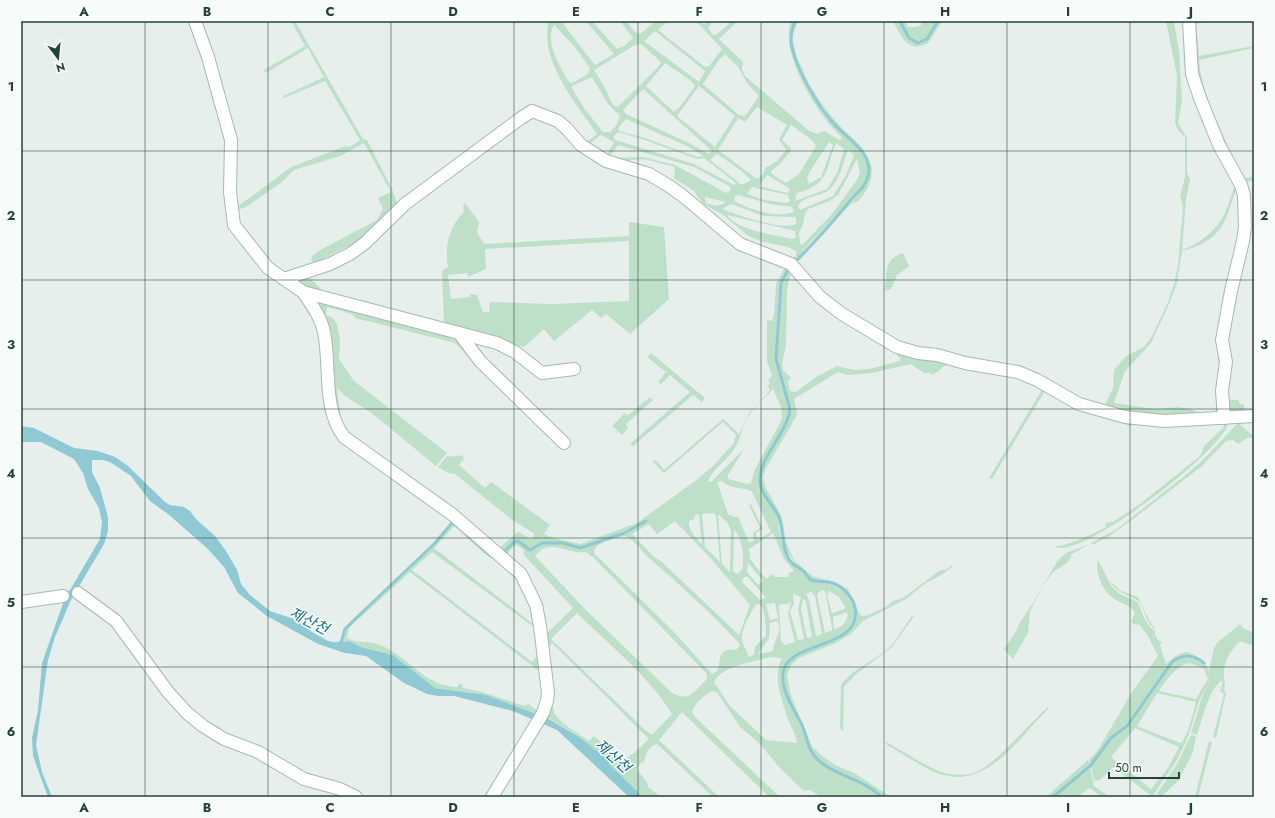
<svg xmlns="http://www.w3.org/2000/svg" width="1275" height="818" viewBox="0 0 1275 818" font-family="Jost,'Noto Sans KR',sans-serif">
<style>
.green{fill:#bfe0c8;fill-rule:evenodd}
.water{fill:#8ec9d4}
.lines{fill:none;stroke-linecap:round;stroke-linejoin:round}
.stream{stroke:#8ec9d4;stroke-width:3}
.minor-casing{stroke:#a8b8b2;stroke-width:14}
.minor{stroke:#fff;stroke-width:12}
.grid{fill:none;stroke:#24423a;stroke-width:1;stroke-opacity:0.55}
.labels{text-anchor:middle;stroke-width:3;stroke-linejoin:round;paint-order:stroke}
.water-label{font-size:15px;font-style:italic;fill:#1c6f80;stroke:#f7fbf9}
.neatline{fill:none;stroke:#24423a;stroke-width:1.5}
.grid-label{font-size:13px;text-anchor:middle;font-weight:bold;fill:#24423a}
</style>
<rect width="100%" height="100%" fill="#e6efeb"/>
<!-- green -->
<g class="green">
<path d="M291,21H295L363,139L367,140L392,189L399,208L353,250L347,247L314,263L311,260L312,256L320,250L377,220L383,209L378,198L391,192L364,143L340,156L294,170L282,182L246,207L237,210V207L291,167L346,146L350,147L360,140L325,81L284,98L283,96L286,95L324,77L308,48L266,73L264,70L305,46Z"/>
<path d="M549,21H561L595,65L614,54L586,21H592L617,49L624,46L633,38L620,21H626L635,32L640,34L656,21H668L658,30L705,67L709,66L722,49L696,21L705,24L708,21H713L708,28L713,35H716L732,21H738L719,39L743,62L742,69L745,76L808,130L817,134L824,131L840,140L842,138C836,131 829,125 824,117C807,95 781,49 791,21H794L792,30L791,47L811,91L833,124L855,145L867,162L868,171L867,177L859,192L806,247L794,263L860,193L869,177L870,171L868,161L856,144L835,124L812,90L793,47L795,22L798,21C795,29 793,37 794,45C801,75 821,105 841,127C853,140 863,144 870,162C876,174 867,193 858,201C855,203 852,203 850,205L796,264L800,272L788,261L774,256L791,261L796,255V251L788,247L760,241L747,235L722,214L703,204L694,191L674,178L675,167L644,159L612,162L607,160V154L614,142L601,135L586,146L581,142L585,143L597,134C577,105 538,59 549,21ZM554,25L574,46L590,68L588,74L572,83L569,82C560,66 544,43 554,25ZM655,31L705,71L699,82L644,41ZM641,44L661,62L658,67L618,107L613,105L610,99L604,86L594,70L635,45ZM725,54L738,67L747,83L759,96L745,116L739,115L703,84L719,60ZM665,63L690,80L695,86L679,108L674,112L646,86ZM592,77L608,104L620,116L616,126L610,132H603L584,108L572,88V86ZM699,86L735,116L715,147L677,116ZM643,89L712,151L709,154L687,142L626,114L623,110ZM757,107L787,125L779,139L786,150L777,161L765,168L764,173L757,179L718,150L738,118L745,122ZM626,119L689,147L703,156L697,157L645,138L619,131V127ZM791,125L812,140L816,146L799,174L786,183L773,175L771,171L780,164L791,151V148L782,140ZM618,132L645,140L697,159L704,158L736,183L734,185L730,183L694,164L615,140L613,137ZM829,142L833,145L821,177L809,184L807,178L809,173ZM836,143L844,149L837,173L827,189L795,201L797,193C830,184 825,170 836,143ZM618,145L694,167L729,186L731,190L726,193L675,165L643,157L611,158L610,156ZM848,150L854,155L853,158L845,177L833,196L800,210L798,206C805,194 822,198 831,188C841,178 843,162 848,150ZM716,154L719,155L744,173L751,180L742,185L710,160ZM857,159L860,173L857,180L831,215L802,245L800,243L799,233L803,224L805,214L808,209L830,201L838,195ZM767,175L789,188V191L788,193L759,186ZM752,187L788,195L790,201L787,203L764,200L747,194ZM739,195L770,204L792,207L794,212C775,219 750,209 734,201L735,196ZM705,197L726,202C718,207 714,206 706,203ZM731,204L764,216L794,217L796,218V224C781,231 738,215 722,209ZM727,215L795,231L796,238L791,239C775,235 736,230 727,215Z"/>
<path d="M893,21H899L909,38L918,44L923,43L930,36L939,21H942L928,43C908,54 901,36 893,21Z"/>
<path d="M901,21H906L907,26C912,28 918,28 922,24L921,21H937C933,30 929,40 918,43L910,37Z"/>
<path d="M1166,21H1174L1179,52L1182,100L1178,123L1187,138V173L1190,179L1186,200L1182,250C1201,243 1220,228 1227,208C1231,199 1232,190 1237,181L1238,184C1224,222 1226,239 1182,251L1177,283L1170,302L1151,343L1125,371L1114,403L1155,409L1179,407L1193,410L1205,415L1214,413L1219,406L1217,414L1209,417C1157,421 1105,419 1060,391L1104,407L1113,388L1114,370L1126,356L1144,347L1152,336L1168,302L1174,284L1178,265L1183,206L1180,196L1185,177V137L1178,130L1175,123L1177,76Z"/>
<path d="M1189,21H1192L1198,80L1193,21H1210L1196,24L1199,56L1254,46V48L1199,60C1203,104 1227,137 1241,177L1242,179L1254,176V180L1244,183L1250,208L1249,241L1241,263L1226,329L1230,366L1226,398L1231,400H1238L1240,404L1244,405L1245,410H1251L1254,408V414L1238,416L1231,414L1226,406L1224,392L1228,364L1224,332L1245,234V194L1238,175L1215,133L1199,91L1193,68Z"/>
<path d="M453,171L408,207L379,236L358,254L336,266L307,275L323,291L444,322L442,271L448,267C444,248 449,226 464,212L463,207L465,203L479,222L477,232L484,244L629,236V222L664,227L669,299L630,334L606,314L601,318L592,310L554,341L544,329L524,347L374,309L323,294L297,283L296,280L298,276L340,263L362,249L407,205ZM629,241V301L552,304L490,302L489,312H483L477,295L470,294V297L451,299L448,275L467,273L468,277L486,269L485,249Z"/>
<path d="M664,186L684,199L729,239L741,246L790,266L815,294L834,310L899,349L937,357L964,365L1025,376L1077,404L1113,416L1161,423L1224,420L1229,422C1224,450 1081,560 1055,547C1074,543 1089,536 1106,527L1105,524L1109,522H1113L1140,504L1200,456L1204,446L1223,428L1225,423L1219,421L1166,425L1138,424L1130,426L1090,413L1046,389L992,479L989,478L1043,388C1014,373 980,372 949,363L933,375L930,373H924L911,364L872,373L848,375L838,372L794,399L797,413L796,417L766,468L763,477L765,486L782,517L786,543L794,560L812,576L837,583L848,589L861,616L868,615L886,607L893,601L903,598L939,571L947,569L953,564L951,568L941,575L926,583L906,599L863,621L852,633L836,643L799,658L791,665L787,675L791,696L812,746L822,756L835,765L854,773L891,797C888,797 885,797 882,796C877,794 873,789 868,786C852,776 830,771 817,758C807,748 807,735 802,723C794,707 775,681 788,664C805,641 864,647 856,608C853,591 836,582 820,580C817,579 812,581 809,577C798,567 788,557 783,542C781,533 782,523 778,515C773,504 761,493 760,480C760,456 788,434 791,409L776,359L781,283L790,267L783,274L780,283L775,359L789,409V415L761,469L759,482L761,489L777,516L782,543L792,564L812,581L829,583L846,593L854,605L856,616L853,627L848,631L826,643L808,648L787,663L782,673L783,684L789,702L800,723L806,742L816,759L866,786L881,797H821L810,790L804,791L781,769L758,742L740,727L717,692L712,691C704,696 695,702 692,712L695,717L780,797H769L682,712L659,740L719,797H713L657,744C648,746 646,754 644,762L640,764L637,770L647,782L648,787L661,797H643L609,764L610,761L579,737L544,715L549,693L544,644L538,607L526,581L505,558L445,506L424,491V488L499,548L518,532L531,539L535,534L511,519L455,474L448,473L438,467L447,456C453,458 458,454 463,456L464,459L459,465L485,488L491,482L494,484L550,525L544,534L554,538L580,544L637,523L695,481L713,466L733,444L736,435L723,422L664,473L653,462L656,460L664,470L723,419L739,434L750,411L756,406L770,390L767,387L770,383L768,380L772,376L767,361V320L772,321L774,315L776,284L786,265L734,243L702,215ZM794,272L829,310L895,353L900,358V361L869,369L854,370L837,366L816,377L796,392L790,391L788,382L791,378L783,370L782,363L786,346L787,289L791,273ZM773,389L781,407L782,419L755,469L751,483L748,484L728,479V475L744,449L711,482H708C712,469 725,462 733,451C740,442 741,430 746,420C752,408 764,399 773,389ZM722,481C734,491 743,486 752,492L771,532L761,538L756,537V533L763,529L751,504L749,505L760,528L753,533L754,541L749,542L738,517H734L728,514L717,482ZM714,513L716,516L720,562L705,547L702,514ZM696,514L699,515L702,544C695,537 689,532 689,521L693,520ZM718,514L727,522L731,530L730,572L722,564ZM649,519L624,534L580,548L563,544L542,543L529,550L518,542H514L508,550L503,552L514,541H518L530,549L542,542L563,543L580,547L608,538ZM675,521L713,561L750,605L739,635L663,563L652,555L632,534L649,524L657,534ZM734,531H736C742,542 745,558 742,570L737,574L733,571ZM773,533L784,559L794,571L789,573L788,577H776L773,574L766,579L750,559L749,549ZM625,536C634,540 641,550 649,558C680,585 710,612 738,642L740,645L736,650C717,648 722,658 717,671L712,674L674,632L594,553C595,541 615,539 625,536ZM517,545L524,550V555L573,608L547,633L544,631L539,604L530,581L508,554L512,548ZM549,547C562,546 573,554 586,552L593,557L707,674V679C693,692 690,703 671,692L585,609L535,556L542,549ZM748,563L763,581L758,585L747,572ZM744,577H748L766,598L760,600L742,582ZM822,590L825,591L832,628V630L825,633L817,595L818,593ZM829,591L839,597L845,607V609L832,613L827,595ZM811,592L815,596L822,634L816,636L809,600L806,594ZM793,594L801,597L798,609L804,639L798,640L790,611L794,604ZM803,599H804L806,602L812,637L807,638L801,610ZM775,603L778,618L770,620L766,604ZM791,603L788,614L795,642L785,645L781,641L779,605ZM758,604L762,606L765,618L766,635L755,647L754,655L748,657C748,650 742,645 742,639C741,628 751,614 755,605ZM847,612C849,620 842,628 834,629L833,617ZM577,613C609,645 648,675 672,714L652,735L644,729L551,639ZM778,621C782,637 773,638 773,651L758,654L769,638L770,623ZM552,643L649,739L634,753L621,762L594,736L589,741C578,733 562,725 555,714C552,711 548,659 547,650ZM770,657L782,658C772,675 782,701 788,719C791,727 796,734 797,743L766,740L730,706L714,682C721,666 754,662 770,657Z"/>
<path d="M903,253L909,266L897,275L891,289L884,291C889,275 881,260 903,253Z"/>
<path d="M311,300L450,335L461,345L474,362L455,343L355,318L352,314L327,307L326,315L333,318L337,324L340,339L339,359L354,381L447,453L436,466L373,414L345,396L337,387L342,430Z"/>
<path d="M651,353L705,398L702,402L693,395L633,446L630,444L690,392L670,375L661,384L658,382L666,372L647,357Z"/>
<path d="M650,397L653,400L626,424L628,428L622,435L612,426L625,413L627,416Z"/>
<path d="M1238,423L1254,437V439L1249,437L1238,444L1233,440L1226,441L1202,466L1133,519L1108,537L1092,545L1091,543L1117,529L1182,478L1202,461Z"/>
<path d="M453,524L486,553L494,557L497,555C504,561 512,566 517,574C540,604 545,661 545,698C545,704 544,712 537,714L486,695L435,688L393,655L361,647L349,641L343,642L345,629L352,622L413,566ZM454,526L485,554L506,567L518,579L533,609L536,626L434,548ZM432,552L535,628L538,654L532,662L412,570ZM410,572L539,671L543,705L538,711L528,704L525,706L482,692L463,688L462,684H459L457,687C423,686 409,656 380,645C369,640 358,644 347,638L349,628Z"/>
<path d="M1090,544L1070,555L1072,556L1067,563L1053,572L1043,586L1030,611L1028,633L1013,659L1004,649L1017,630L1019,624L1033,603L1058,560L1066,553Z"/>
<path d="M1098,560L1112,587L1120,594L1138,602L1144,618L1150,627L1155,631V635L1159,641H1162L1160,645L1166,664L1175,656L1186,652C1199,655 1213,666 1209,682C1207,688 1202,694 1199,701C1193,720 1189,738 1179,756C1172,770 1160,782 1153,797L1113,767L1100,780L1094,781L1091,766L1111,739L1127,726L1173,662C1187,652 1195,659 1207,666C1198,653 1184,653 1172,661L1126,725L1110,738L1091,764L1089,760L1098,750L1132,692L1158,656L1148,636L1139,624L1136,625L1131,622L1135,613C1130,604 1120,604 1112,597C1103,591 1094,572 1098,560ZM1190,663L1204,669L1208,679L1196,699L1159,691C1165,681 1178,664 1190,663ZM1157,693L1196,702L1188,731L1182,742L1180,743L1137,726ZM1135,728L1179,747L1168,768L1151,789L1111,757Z"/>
<path d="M1110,581L1121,591L1138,597L1149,620L1156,630C1145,622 1146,612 1139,601C1129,595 1116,593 1110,581Z"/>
<path d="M912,616H914L892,647L855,675L844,687L843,731L840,728L841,684L851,674L884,652L892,645Z"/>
<path d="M1240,624L1243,628L1254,633V646L1240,641C1231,650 1223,661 1224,675C1224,681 1226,684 1224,690L1226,693L1216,738L1213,737L1224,694L1220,691L1223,682L1221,681C1209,689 1202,721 1197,735L1191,733L1202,697L1210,681L1209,670L1214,648L1217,643Z"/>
<path d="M1048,707L1049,708C1020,736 988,790 940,774C922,768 904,754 887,745L886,742C902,750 917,761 934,769C944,774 958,776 970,774C991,771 1030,722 1048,707Z"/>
<path d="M1191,735L1196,736L1193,752L1179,780L1161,797H1155L1178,762Z"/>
<path d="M1209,741L1212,742L1198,797H1195Z"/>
<path d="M1088,760L1090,765C1079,774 1059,797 1046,797Z"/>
<path d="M1090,767L1094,786L1110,797H1103L1089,788L1077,797H1054Z"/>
</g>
<!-- water -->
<path class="water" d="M21,426L34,428L74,448L98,451L115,457L128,466L165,502L170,505L184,507L190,511L196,519L215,536L226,551L237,570L241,584L250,595L270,611L294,619L312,632L328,641L338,643L349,641L361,647L393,655L435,688L486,695L547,718L579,737L610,761L609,764L643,797H629L557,730L513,711L493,706L454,696H438L427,694L404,683L366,656L345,653L318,644L267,616L238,593L224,567L208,549L168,514L150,501L131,476L110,462L103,460H92V472L100,488L108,517V531L104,544L71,600L55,637L48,660L36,745L42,772L52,797H48L33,756L32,738L38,710L42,663L67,592L70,590L100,539L102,522L99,508L88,489L83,473L74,459L41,442H21Z"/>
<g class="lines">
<!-- stream -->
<g class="stream">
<path d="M900,21L909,38L918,43L927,39L938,21"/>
<path d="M1253,21L1254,28"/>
<path d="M794,263C813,244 832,223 849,202C856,193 865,188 868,176C874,154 847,138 835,125C817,105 799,73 792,48C790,40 792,29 795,21"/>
<path d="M789,267L781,283L776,359L790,409L789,415C783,437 762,455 760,478C758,491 772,504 778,515C785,529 780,552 793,564C797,567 802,569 805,573C807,575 808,578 811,580C816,582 823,581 829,582C841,585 853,596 855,608C863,650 787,640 783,673C781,689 792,707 800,721C807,733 806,748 817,759C829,771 850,777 865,785C871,788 877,793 882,797"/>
<path d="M467,535L490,555"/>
<path d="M504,552L514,542L518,541L530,550L542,543H563L580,548L624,533L646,521"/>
<path d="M338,643H341L345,629L352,622L434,544L452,523L457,526"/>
<path d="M1053,797L1090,766L1111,738L1127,726L1172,662C1184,653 1194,655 1204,663"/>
</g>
<defs>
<g id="minor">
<path d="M195,21L208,57L231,140L230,192L234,225L268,268L303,292L497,343L515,352L542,373L574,369"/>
<path d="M1189,21L1192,74L1200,98L1219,145L1241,185L1244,195L1245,227L1243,241L1231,291L1222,340L1226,362L1222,391L1224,418"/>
<path d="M284,279L330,264L350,254L365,243L405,204L521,118L532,111L558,121L567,129L581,145L606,161L649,174L669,186L683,196L740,244L791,264L820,297L842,314L897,347L918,353L937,355L965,363L1018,372L1037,380L1079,404L1125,417L1164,421L1254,416"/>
<path d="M303,292C311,304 321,317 324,332C331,366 322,408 344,437L453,515L521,574L536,605L540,626L548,693L547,701L543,713L492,797"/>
<path d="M459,333L480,361L564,443"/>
<path d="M78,593L116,621L168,692L187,713L203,726L224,739L258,752L304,779L340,789L356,797"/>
<path d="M21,602L63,596"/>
</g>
</defs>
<!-- minor casing -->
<use href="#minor" class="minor-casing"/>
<!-- minor -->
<use href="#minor" class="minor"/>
</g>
<!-- grid -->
<path class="grid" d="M145,21V797M268,21V797M391,21V797M514,21V797M638,21V797M761,21V797M884,21V797M1007,21V797M1130,21V797M21,151H1254M21,280H1254M21,409H1254M21,538H1254M21,667H1254"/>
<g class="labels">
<!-- water labels -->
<g class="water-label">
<text transform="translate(309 621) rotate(27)" y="5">제산천</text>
<text transform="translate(613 756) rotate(42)" y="5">제산천</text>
</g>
</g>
<!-- border -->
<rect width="1275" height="818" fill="none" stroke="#f7fbf9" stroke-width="44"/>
<!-- north arrow -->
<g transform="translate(58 58) rotate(164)" stroke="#f7fbf9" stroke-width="3" paint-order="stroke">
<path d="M0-3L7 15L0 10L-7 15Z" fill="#24423a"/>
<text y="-6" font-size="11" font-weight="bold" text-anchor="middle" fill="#24423a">N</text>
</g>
<!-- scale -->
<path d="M1109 772v6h70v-6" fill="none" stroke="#24423a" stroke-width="2"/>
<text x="1115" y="772" font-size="12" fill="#24423a" stroke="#f7fbf9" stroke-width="3" paint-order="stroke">50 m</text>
<rect x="22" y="22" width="1231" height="774" class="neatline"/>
<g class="grid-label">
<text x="84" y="16">A</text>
<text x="207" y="16">B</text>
<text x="330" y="16">C</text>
<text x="453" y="16">D</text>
<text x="576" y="16">E</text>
<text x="699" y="16">F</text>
<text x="822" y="16">G</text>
<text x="945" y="16">H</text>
<text x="1068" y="16">I</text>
<text x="1191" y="16">J</text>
<text x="11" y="91">1</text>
<text x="1264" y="91">1</text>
<text x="11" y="220">2</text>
<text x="1264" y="220">2</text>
<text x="11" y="349">3</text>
<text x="1264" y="349">3</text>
<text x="11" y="478">4</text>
<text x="1264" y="478">4</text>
<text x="11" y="607">5</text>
<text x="1264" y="607">5</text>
<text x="11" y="736">6</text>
<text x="1264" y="736">6</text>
<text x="84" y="812">A</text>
<text x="207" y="812">B</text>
<text x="330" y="812">C</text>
<text x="453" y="812">D</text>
<text x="576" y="812">E</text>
<text x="699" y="812">F</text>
<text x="822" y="812">G</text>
<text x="945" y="812">H</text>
<text x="1068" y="812">I</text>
<text x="1191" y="812">J</text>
</g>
</svg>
